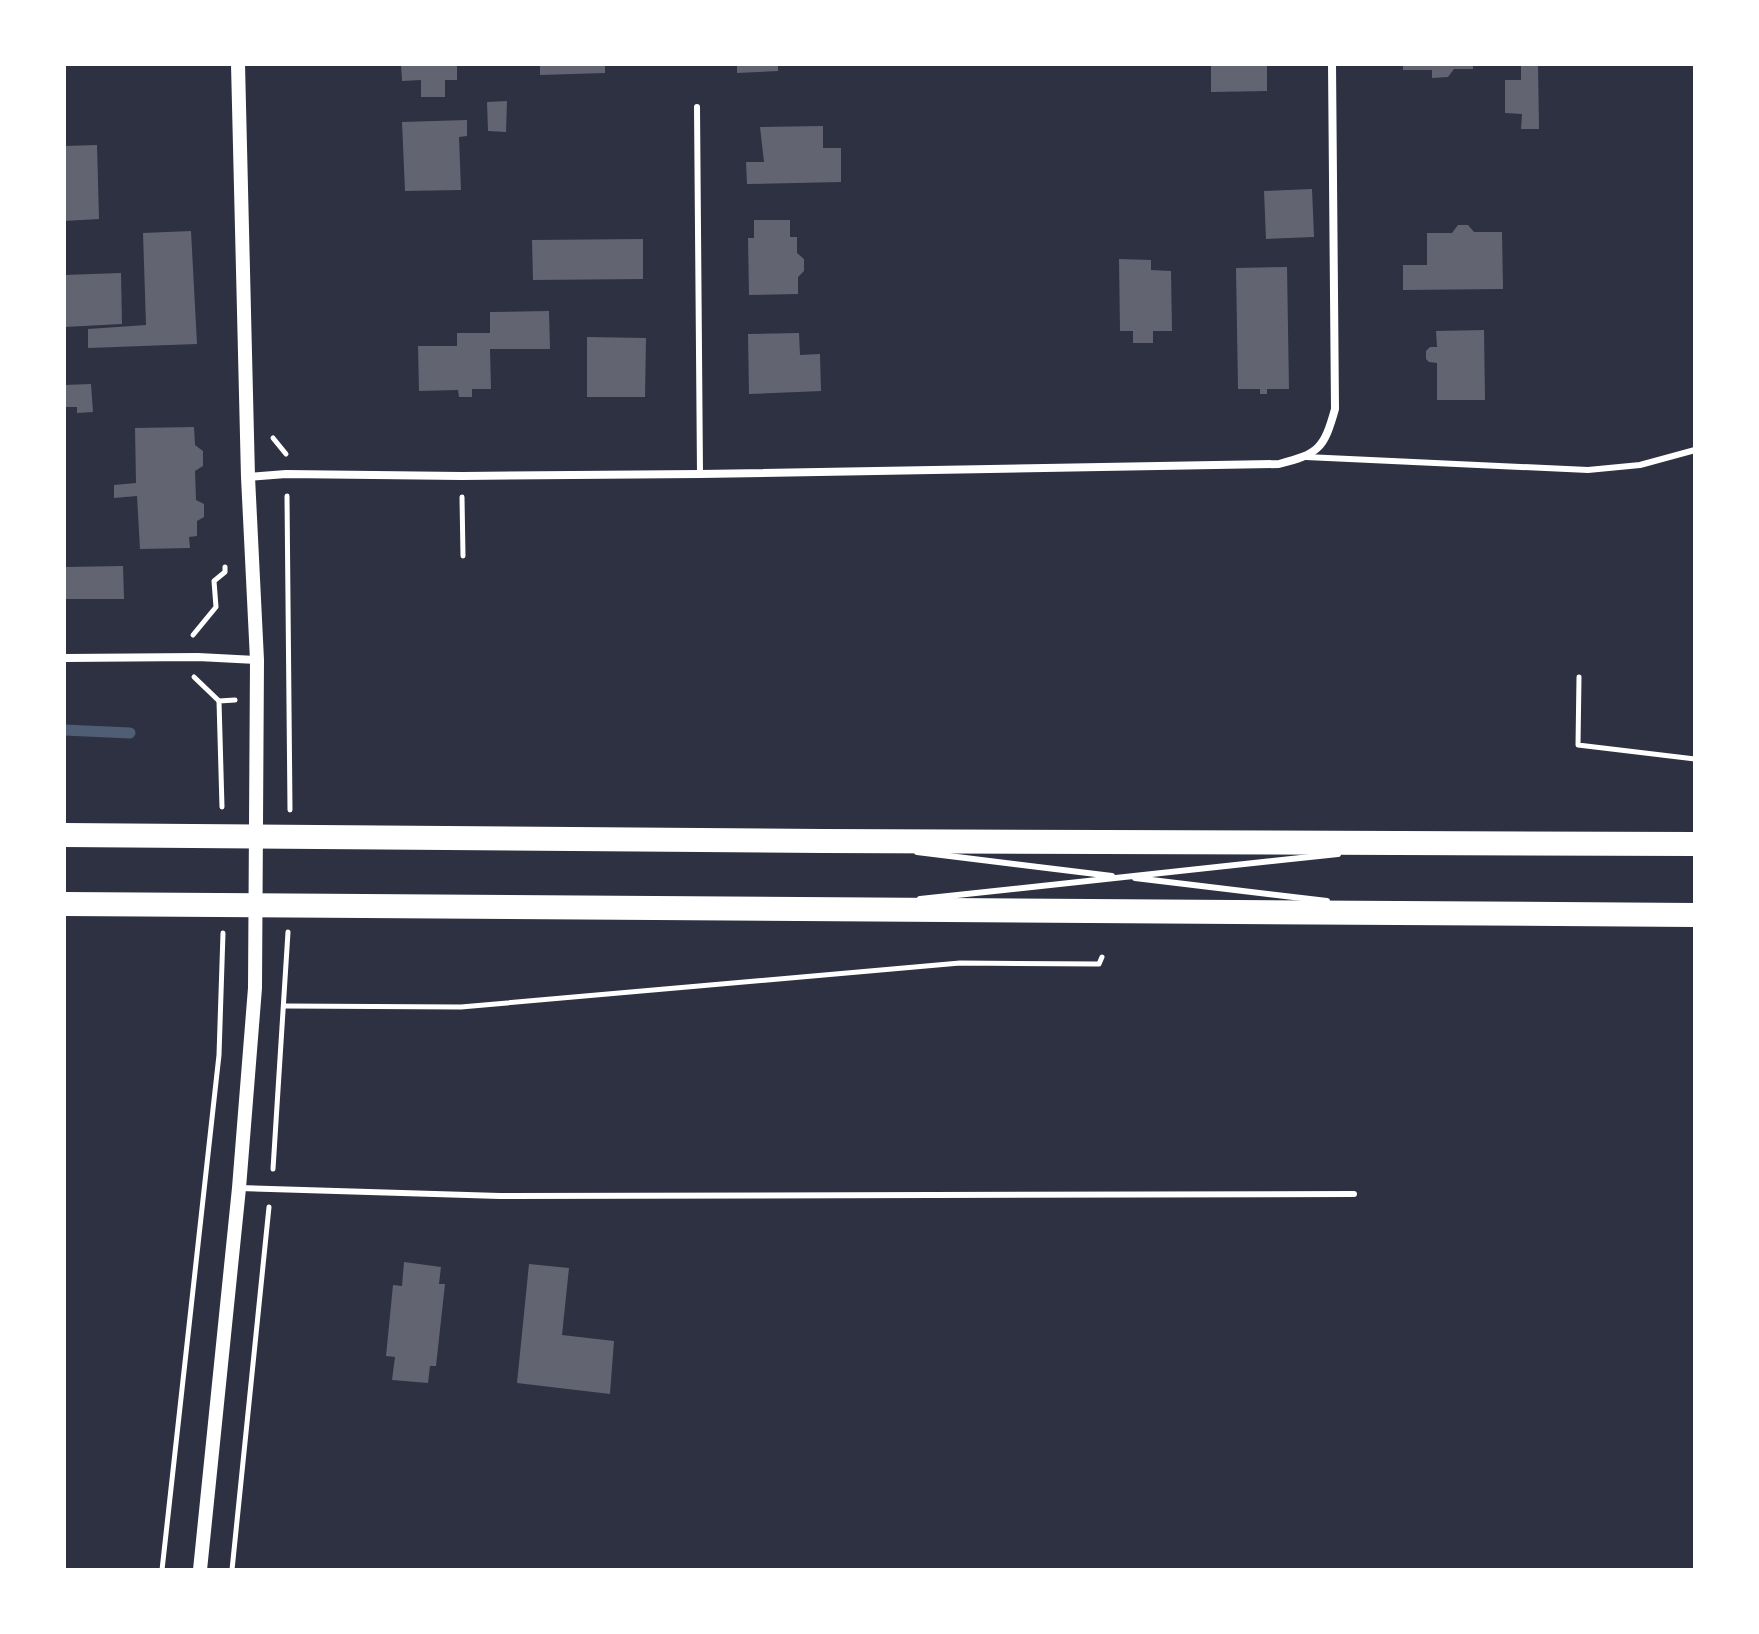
<svg xmlns="http://www.w3.org/2000/svg" width="1759" height="1634" viewBox="0 0 1759 1634" font-family="'PT Sans',sans-serif">
<style>
.lines{fill:none;stroke-linecap:round;stroke-linejoin:round}
.stream{stroke:#4f5d75;stroke-width:11}
.building{fill:#626471}
.path{stroke:#fff;stroke-width:5}
.service{stroke:#fff;stroke-width:6}
.minor{stroke:#fff;stroke-width:8}
.tertiary{stroke:#fff;stroke-width:14}
.motorway{stroke:#fff;stroke-width:24}
</style>
<rect width="100%" height="100%" fill="#2d3142"/>
<g class="lines">
<!-- stream -->
<path class="stream" d="M64,730L130,733"/>
</g>
<!-- building -->
<g class="building">
<path d="M401,64H457V80H445V97H421V80L402,81Z"/>
<path d="M540,64H605V73L540,75Z"/>
<path d="M737,64H778V71L737,73Z"/>
<path d="M1211,64H1267V91L1211,92Z"/>
<path d="M1403,64H1473V69H1454L1448,77L1432,78V70H1403Z"/>
<path d="M1538,64L1539,129H1521L1522,114L1505,113V80H1521V65Z"/>
<path d="M507,101L506,132L488,131L487,102Z"/>
<path d="M467,120V136L459,137L461,190L405,191L402,122Z"/>
<path d="M823,126V148H841V182L747,184L746,162H764L760,127Z"/>
<path d="M97,145L99,219L64,221V146Z"/>
<path d="M1312,189L1314,237L1266,239L1264,191Z"/>
<path d="M754,220H790V237H797V253L804,259V271L798,277V294L749,295L748,238H754Z"/>
<path d="M1458,225H1468L1474,232H1502L1503,289L1403,290V265H1427V233H1452Z"/>
<path d="M191,231L197,344L88,348V329L146,325L143,233Z"/>
<path d="M643,239V279L533,280L532,240Z"/>
<path d="M1119,259L1151,260V270L1171,271L1172,331H1153V343H1133V331H1120Z"/>
<path d="M1287,267L1289,389H1267V394H1260V389H1238L1236,268Z"/>
<path d="M121,273L122,324L64,327V275Z"/>
<path d="M549,311L550,349H490L491,389H472V397H459L458,390L419,391L418,346H457V333H490V312Z"/>
<path d="M1484,330L1485,400H1437V363L1429,362L1426,359V351L1430,347H1437L1436,331Z"/>
<path d="M799,333L800,355L820,354L821,391L749,394L748,334Z"/>
<path d="M587,337L646,338L645,397H587Z"/>
<path d="M91,384L93,412L77,413V407H64V385Z"/>
<path d="M194,427L195,445L203,451V466L195,471L196,500L204,504V517L197,521V536L189,537L190,548L140,549L137,496L114,498V485L136,483L135,428Z"/>
<path d="M123,566L124,599H64V567Z"/>
<path d="M404,1262L441,1267L439,1284H445L436,1366H430L428,1383L392,1380L395,1357L386,1356L393,1285L402,1286Z"/>
<path d="M529,1264L569,1268L562,1335L614,1341L610,1394L517,1383Z"/>
</g>
<g class="lines">
<!-- path -->
<g class="path">
<path d="M273,438L286,454"/>
<path d="M287,496L290,810"/>
<path d="M462,497L463,556"/>
<path d="M193,635L216,607L214,581L225,572V567"/>
<path d="M194,677L219,701"/>
<path d="M1579,677L1578,745L1695,759"/>
<path d="M222,807L219,701L235,700"/>
<path d="M285,1006L461,1007L960,963L1099,964L1102,957"/>
<path d="M273,1169L288,932"/>
<path d="M162,1570L219,1055L223,933"/>
<path d="M232,1570L269,1207"/>
</g>
<!-- service -->
<g class="service">
<path d="M697,107L700,474"/>
<path d="M1306,457L1588,470L1640,465L1695,450"/>
<path d="M917,852L1112,876"/>
<path d="M1135,878L1327,901"/>
<path d="M920,899L1338,854"/>
<path d="M239,1188L500,1196L1354,1194"/>
</g>
<!-- minor -->
<g class="minor">
<path d="M248,477L286,474L462,476L700,474L1279,464C1318,454 1324,449 1335,409L1332,64"/>
<path d="M64,658L198,657L257,660"/>
</g>
<!-- tertiary -->
<path class="tertiary" d="M200,1570L239,1188L255,988L257,660L248,477L238,64"/>
<!-- motorway -->
<g class="motorway">
<path d="M64,835L823,841L1695,844"/>
<path d="M64,904L1695,915"/>
</g>
</g>
<!-- border -->
<rect width="1759" height="1634" fill="none" stroke="#ffffff" stroke-width="132"/>
</svg>
